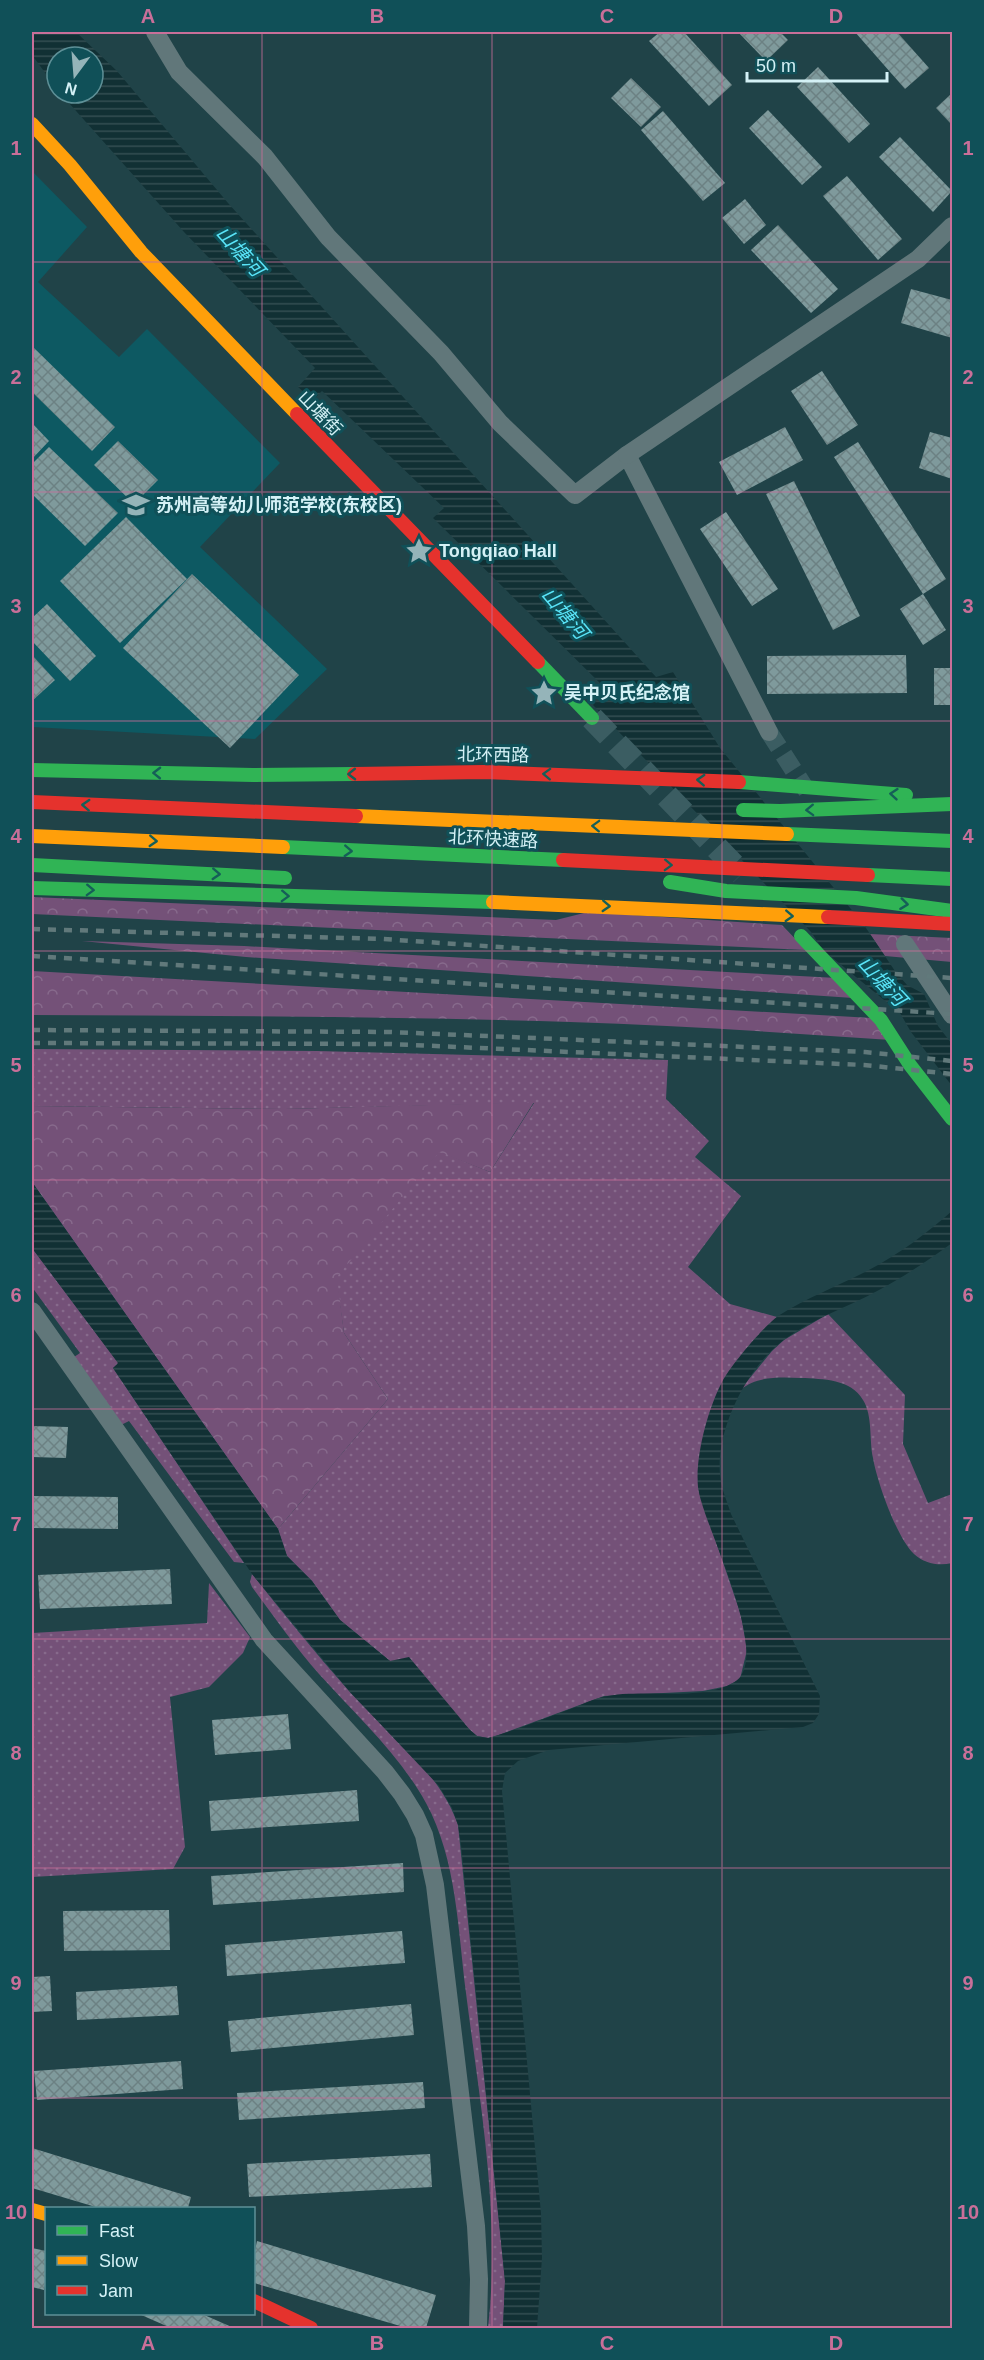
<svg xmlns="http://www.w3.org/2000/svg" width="984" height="2360" viewBox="0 0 984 2360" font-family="Arial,'Noto Sans SC',sans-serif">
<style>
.built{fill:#0d5962}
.grass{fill:url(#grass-dots)}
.forest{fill:url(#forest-crowns)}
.water{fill:url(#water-rules)}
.building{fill:url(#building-cross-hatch)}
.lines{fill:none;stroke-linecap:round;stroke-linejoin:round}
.street-tunnel{stroke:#3b5d62;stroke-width:18;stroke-dasharray:18 9;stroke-linecap:butt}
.secondary-tunnel{stroke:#3b5d62;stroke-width:24;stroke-dasharray:24 12;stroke-linecap:butt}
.street{stroke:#61777a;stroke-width:18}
.fast{stroke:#30b455;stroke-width:14}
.slow{stroke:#ff9f0a;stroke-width:14}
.jam{stroke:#e5322d;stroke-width:14}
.rail{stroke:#61797b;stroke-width:4.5;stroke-dasharray:8 8;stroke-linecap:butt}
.oneway{stroke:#155f58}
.grid{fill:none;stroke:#c96f99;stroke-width:1.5;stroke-opacity:0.55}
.labels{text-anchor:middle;stroke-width:6;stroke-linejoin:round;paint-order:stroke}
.street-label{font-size:18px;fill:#d4f1f6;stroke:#105058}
.poi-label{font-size:18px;font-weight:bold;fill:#d4f1f6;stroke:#105058;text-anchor:start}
.water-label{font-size:20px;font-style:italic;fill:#59e4f8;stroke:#105058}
.neatline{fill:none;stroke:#c96f99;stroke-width:2}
.grid-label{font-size:20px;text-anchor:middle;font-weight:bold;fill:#c96f99}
</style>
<defs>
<pattern id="grass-dots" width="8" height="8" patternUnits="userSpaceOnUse" patternTransform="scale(1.5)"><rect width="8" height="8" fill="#745178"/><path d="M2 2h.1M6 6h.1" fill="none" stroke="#876a8c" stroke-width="1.8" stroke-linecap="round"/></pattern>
<pattern id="forest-crowns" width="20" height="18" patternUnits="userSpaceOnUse" patternTransform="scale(1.5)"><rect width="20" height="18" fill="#745178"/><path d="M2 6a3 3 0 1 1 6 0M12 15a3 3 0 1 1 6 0" fill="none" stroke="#876a8c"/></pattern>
<pattern id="water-rules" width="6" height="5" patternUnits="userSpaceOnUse" patternTransform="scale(1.5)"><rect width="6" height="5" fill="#113034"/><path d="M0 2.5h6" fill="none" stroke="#334e52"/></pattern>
<pattern id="building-cross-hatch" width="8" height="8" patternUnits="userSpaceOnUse" patternTransform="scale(1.5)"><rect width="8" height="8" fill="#7f9a9c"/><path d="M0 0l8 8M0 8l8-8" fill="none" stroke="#6c8183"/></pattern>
</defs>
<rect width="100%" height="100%" fill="#204348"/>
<!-- built -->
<path class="built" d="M32,171L87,227L38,282L119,357L147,329L280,463L200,547L327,669L255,739L32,727Z"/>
<!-- grass -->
<g class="grass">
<path d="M32,1049L317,1051L668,1060L666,1099L709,1141L695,1157L741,1196L688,1267L730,1304L777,1317L733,1366L715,1398L710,1414L700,1495L741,1615L747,1650L740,1679L727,1686L703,1691L604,1696L496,1736L488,1738L477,1736L390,1661L340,1620L312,1581L287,1556L278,1529L388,1399L344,1333L336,1277L439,1151L490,1172L534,1103L285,1109L32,1106Z"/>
<path d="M32,1248L119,1364L113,1368L244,1563L234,1562L129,1421L119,1426L71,1359L80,1353L32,1287Z"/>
<path d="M828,1314L905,1395L903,1444L928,1503L952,1494V1563C939,1566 925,1564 914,1554C897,1538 877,1482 873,1458C869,1440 873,1416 863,1400C851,1379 823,1379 801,1378C780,1377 757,1376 740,1390L772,1351L784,1340Z"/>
<path d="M252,1574C283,1613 315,1653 349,1691C387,1733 439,1770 458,1825L505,2281L503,2328H488C501,2217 480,2104 466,1993C458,1931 457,1860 426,1803C399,1754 356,1715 319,1674C295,1647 274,1616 252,1587L250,1582Z"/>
<path d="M209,1583L250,1637L243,1653L209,1687L170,1697L185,1847L173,1869L32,1877V1633L207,1623Z"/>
</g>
<!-- forest -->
<g class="forest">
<path d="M32,897L556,920L588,912L782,925L806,950L32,914Z"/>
<path d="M870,934L952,938V962L885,956Z"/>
<path d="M82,941L244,946L837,978L853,998L246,957Z"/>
<path d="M32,971L872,1018L891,1040C784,1033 677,1025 570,1022C390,1016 211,1016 32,1015Z"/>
<path d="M534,1102L490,1172L439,1152L337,1277L344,1333L388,1399L278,1529L32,1182V1106L285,1109Z"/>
</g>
<!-- water -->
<g class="water">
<path d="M32,32H76L117,71L228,203L656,677L673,672L720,748L864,925L895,971L907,985L924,994L938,1026L952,1044V1086L911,1032L900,1013L823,950L811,932L593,705L607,690L433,518L444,508L322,391L313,400L298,387L315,368L184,232L60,93H93V57H57V89L32,55Z"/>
<path d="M32,1182L278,1529L287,1556L312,1581L340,1620L390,1661L409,1657L470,1730L477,1736L488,1738C517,1730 545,1718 573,1708C583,1704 593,1699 603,1697C641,1688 699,1702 733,1683C776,1660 702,1524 698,1487C695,1456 708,1409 722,1382C731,1365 763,1327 778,1316C806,1298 838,1286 867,1271C898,1255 926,1234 952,1211V1243C929,1260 905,1276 879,1290C848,1307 814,1318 785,1339C748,1366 716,1428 720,1474C721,1488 727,1501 731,1514L820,1696L819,1714L813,1723L803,1727L549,1750L518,1761L505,1773L502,1791L541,2213L542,2258L537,2328H503L505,2281L461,1845L458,1825L452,1808L439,1786L350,1692L252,1574L113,1368L118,1363L32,1248Z"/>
</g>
<!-- building -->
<g class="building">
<path d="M660,32H684L732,85L709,106L649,41Z"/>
<path d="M738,32H780L788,40L766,61Z"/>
<path d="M855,32H897L929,68L905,89Z"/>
<path d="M818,67L870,124L849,143L797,87Z"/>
<path d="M631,78L661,107L641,127L611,98Z"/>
<path d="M952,93V125L936,108Z"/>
<path d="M768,110L822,167L802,185L749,128Z"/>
<path d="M663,111L725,183L703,201L641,130Z"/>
<path d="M900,137L952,191L933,212L879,157Z"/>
<path d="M847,176L902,239L878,260L823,196Z"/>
<path d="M745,199L766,225L744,244L722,218Z"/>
<path d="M778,225L838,289L811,313L751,250Z"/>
<path d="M911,289L952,300V338L901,323Z"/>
<path d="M33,347L115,427L92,451L32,392Z"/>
<path d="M822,371L858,425L827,445L791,391Z"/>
<path d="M32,423L49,441L32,459Z"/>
<path d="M785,427L803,460L737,495L719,462Z"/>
<path d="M930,432L952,438V479L919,468Z"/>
<path d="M118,441L158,480L134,504L94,465Z"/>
<path d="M858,442L946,579L923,594L834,457Z"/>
<path d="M49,447L118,513L85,546L32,494V464Z"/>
<path d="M794,481L860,616L833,630L766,494Z"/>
<path d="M726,512L778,589L752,606L700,529Z"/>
<path d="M126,517L187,579L120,643L60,581Z"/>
<path d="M192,574L299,675L230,748L123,648Z"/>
<path d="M923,594L946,630L923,645L900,609Z"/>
<path d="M47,604L96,656L70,681L32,641V618Z"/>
<path d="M32,655L55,680L32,701Z"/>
<path d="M906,655L907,693L767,694V656Z"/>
<rect x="934" y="668" width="18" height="37"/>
<path d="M32,1426L68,1427L66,1458L32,1457Z"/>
<path d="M32,1496L118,1497V1529L32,1528Z"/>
<path d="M170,1569L172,1604L40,1609L38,1575Z"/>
<path d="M288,1714L291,1749L215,1755L212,1720Z"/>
<path d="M357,1790L359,1821L211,1831L209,1801Z"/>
<path d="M403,1863L404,1892L213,1905L211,1876Z"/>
<path d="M169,1910L170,1950L64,1951L63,1911Z"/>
<path d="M402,1931L405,1963L227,1976L225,1945Z"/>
<path d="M50,1976L52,2011L32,2012V1977Z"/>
<path d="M177,1986L179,2015L77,2020L76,1992Z"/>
<path d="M411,2004L414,2035L231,2052L228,2021Z"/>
<path d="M181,2061L183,2089L37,2100L34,2071Z"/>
<path d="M423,2082L425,2108L239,2120L237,2093Z"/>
<path d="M32,2148L191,2197L188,2208H99L32,2188Z"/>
<path d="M430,2154L432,2187L249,2197L247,2164Z"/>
<path d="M257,2241L436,2295L426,2328H407L254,2283V2255Z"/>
<path d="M32,2248L46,2251V2278L44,2290L32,2287Z"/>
<path d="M139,2314H202L234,2328H171Z"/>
</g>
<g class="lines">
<!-- street-tunnel -->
<path class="street-tunnel" d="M769,732L807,791"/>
<!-- secondary-tunnel -->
<path class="secondary-tunnel" d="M592,718L742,874"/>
<!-- street -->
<g class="street">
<path d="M155,32L179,72L265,157L328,237L441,353L500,423L575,495L627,455L769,732"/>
<path d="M627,455L918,259L952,226"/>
<path d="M905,944L952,1015"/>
<path d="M32,1311L264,1640L385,1772L402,1794L415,1815L424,1835L435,1885L476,2226L479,2279L478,2328"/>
</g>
<!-- fast -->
<g class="fast">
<path d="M538,662L592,718"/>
<path d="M32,770L253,775L354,774"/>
<path d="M739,782L906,795"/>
<path d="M743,810L780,811L952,804"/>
<path d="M787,834L952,841"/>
<path d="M283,847L563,860"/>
<path d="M32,865L285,878"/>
<path d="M868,875L952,879"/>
<path d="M670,882L726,891L856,898L952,911"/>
<path d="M32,888L493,902"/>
<path d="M801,936L881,1020L910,1065L952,1119"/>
</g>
<!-- slow -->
<g class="slow">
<path d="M32,124L70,165L141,252L297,414"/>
<path d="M356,816L787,834"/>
<path d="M32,836L283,847"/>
<path d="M493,902L828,917"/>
<path d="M32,2210L46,2214"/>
</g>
<!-- jam -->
<g class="jam">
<path d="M297,414L538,662"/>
<path d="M354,774L484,772L739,782"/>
<path d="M32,802L356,816"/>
<path d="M563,860L868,875"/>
<path d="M828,917L952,924"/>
<path d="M254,2301L311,2328"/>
</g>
<!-- rail -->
<g class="rail">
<path d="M32,929L383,939L952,978"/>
<path d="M32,956L952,1014"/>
<path d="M32,1030L391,1032L865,1052L952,1061"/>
<path d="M32,1043L390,1044L864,1065L952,1074"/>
</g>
</g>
<!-- one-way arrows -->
<defs><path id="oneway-chevron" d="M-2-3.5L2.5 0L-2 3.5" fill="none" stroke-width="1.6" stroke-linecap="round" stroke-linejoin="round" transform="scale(1.5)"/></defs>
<g class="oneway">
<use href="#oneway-chevron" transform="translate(157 773) rotate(-179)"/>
<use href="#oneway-chevron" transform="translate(352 774) rotate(179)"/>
<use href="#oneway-chevron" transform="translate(547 774) rotate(-178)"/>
<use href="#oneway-chevron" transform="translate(701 780) rotate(-177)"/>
<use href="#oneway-chevron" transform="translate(894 794) rotate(-175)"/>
<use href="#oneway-chevron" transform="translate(86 805) rotate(-177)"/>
<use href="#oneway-chevron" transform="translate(810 810) rotate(178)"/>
<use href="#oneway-chevron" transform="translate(596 826) rotate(-178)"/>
<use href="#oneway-chevron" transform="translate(153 841) rotate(3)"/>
<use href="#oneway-chevron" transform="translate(348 851) rotate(3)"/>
<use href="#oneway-chevron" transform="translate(668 865) rotate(2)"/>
<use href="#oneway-chevron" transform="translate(216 874) rotate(3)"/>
<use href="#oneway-chevron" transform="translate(90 890) rotate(2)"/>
<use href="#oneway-chevron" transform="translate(285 896) rotate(2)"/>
<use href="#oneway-chevron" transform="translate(904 904) rotate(7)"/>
<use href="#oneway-chevron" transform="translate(606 906) rotate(3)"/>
<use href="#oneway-chevron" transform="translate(789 916) rotate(3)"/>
</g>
<!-- grid -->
<path class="grid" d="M262,32V2328M492,32V2328M722,32V2328M32,262H952M32,492H952M32,721H952M32,951H952M32,1180H952M32,1409H952M32,1639H952M32,1868H952M32,2098H952"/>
<!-- icons -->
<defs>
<symbol id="university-bare" viewBox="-9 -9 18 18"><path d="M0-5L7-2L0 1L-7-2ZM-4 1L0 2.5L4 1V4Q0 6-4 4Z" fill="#95b4b9" stroke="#105058" stroke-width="2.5" paint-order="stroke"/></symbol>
<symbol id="sight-bare" viewBox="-9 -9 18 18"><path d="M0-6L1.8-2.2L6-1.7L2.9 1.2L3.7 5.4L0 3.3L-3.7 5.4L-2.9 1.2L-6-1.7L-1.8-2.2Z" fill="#95b4b9" stroke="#105058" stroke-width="2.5" paint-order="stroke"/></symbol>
</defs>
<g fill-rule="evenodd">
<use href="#university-bare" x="117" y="486" width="38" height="38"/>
<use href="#sight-bare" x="400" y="532" width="38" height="38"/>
<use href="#sight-bare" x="525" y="674" width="38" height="38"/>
</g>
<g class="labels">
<!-- street labels -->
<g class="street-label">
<text transform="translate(320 413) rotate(46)" y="6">山塘街</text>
<text transform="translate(493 755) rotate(1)" y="6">北环西路</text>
<text transform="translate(493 839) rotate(3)" y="6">北环快速路</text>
</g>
<!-- poi labels -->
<g class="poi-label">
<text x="156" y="511">苏州高等幼儿师范学校(东校区)</text>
<text x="439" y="557">Tongqiao Hall</text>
<text x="564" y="699">吴中贝氏纪念馆</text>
</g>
<!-- water labels -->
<g class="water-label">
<text transform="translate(240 251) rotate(48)" y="7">山塘河</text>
<text transform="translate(565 613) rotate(50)" y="7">山塘河</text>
<text transform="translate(882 981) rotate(47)" y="7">山塘河</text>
</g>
</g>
<!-- border -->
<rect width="984" height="2360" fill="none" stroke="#105058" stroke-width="66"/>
<!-- legend -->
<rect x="45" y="2207" width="210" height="108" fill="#105058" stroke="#5e9097" stroke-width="1.5"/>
<rect x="57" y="2226" width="30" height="9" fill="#30b455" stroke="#5e9097" stroke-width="1.5"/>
<text x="99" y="2237" font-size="18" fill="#d4f1f6">Fast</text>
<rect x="57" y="2256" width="30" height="9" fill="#ff9f0a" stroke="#5e9097" stroke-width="1.5"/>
<text x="99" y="2267" font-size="18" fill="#d4f1f6">Slow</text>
<rect x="57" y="2286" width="30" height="9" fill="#e5322d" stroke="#5e9097" stroke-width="1.5"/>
<text x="99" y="2297" font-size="18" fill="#d4f1f6">Jam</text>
<!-- north arrow -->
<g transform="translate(75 75) rotate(196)"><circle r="28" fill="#105058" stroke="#5e9097" stroke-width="1.5"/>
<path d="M0-4.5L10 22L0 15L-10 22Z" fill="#95b4b9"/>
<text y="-9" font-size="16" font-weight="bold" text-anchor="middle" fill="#d4f1f6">N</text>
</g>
<!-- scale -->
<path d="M747 72v9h140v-9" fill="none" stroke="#d4f1f6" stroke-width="3"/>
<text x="756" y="72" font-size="18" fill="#d4f1f6" stroke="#105058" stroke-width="4.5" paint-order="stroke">50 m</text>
<rect x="33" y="33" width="918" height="2294" class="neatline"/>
<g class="grid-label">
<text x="148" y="23">A</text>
<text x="377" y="23">B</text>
<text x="607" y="23">C</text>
<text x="836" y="23">D</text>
<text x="16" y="155">1</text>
<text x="968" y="155">1</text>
<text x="16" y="384">2</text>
<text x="968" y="384">2</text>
<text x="16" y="613">3</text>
<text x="968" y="613">3</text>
<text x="16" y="843">4</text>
<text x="968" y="843">4</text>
<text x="16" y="1072">5</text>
<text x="968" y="1072">5</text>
<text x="16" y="1302">6</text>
<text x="968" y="1302">6</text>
<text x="16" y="1531">7</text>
<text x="968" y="1531">7</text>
<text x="16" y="1760">8</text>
<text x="968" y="1760">8</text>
<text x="16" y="1990">9</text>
<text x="968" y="1990">9</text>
<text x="16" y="2219">10</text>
<text x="968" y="2219">10</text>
<text x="148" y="2350">A</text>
<text x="377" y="2350">B</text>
<text x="607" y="2350">C</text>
<text x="836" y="2350">D</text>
</g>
</svg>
